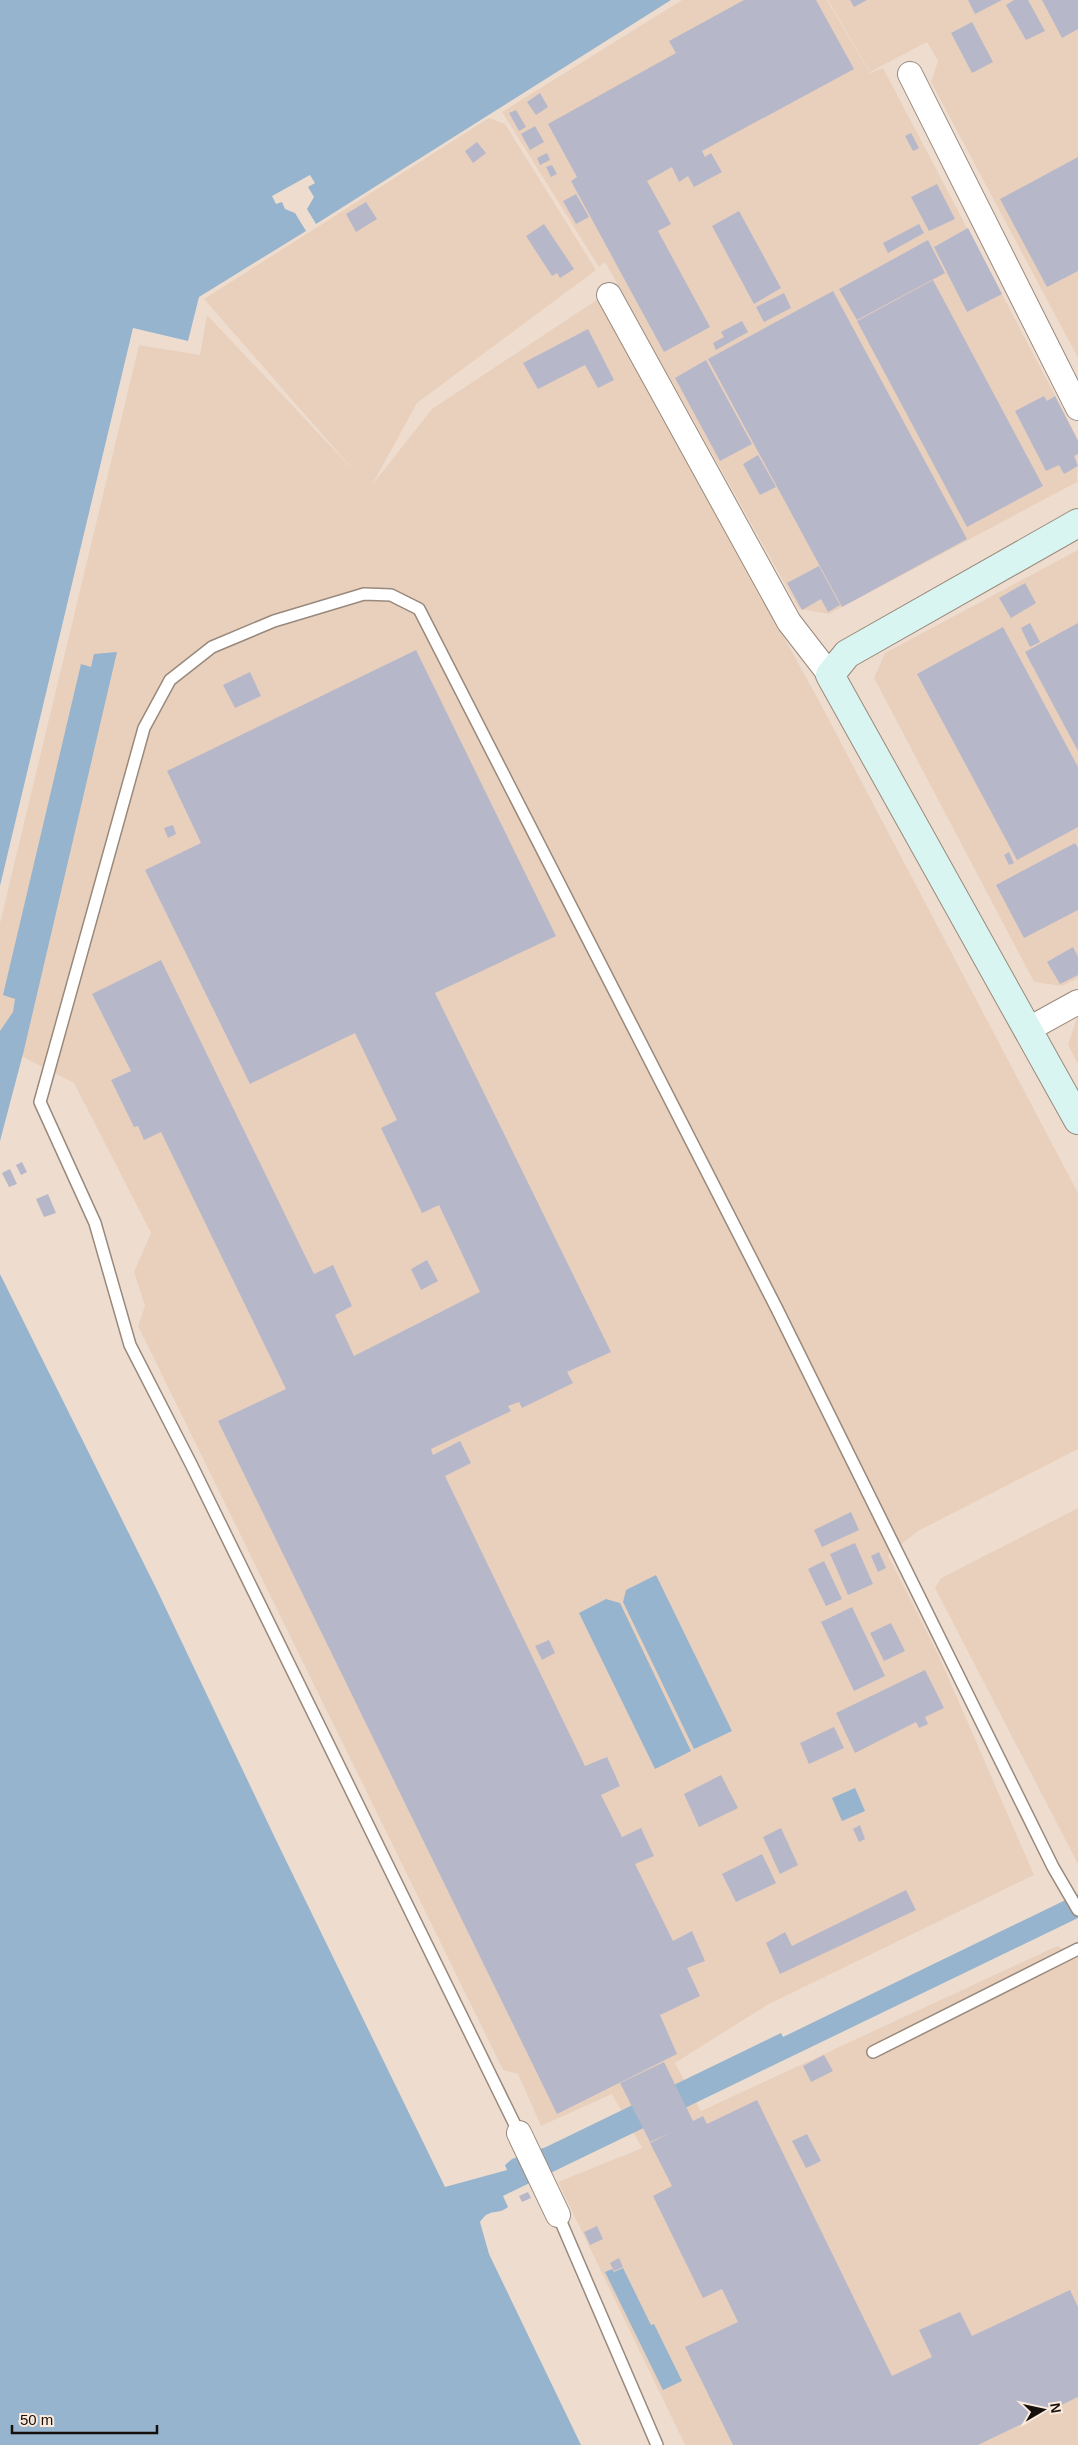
<svg xmlns="http://www.w3.org/2000/svg" width="1078" height="2445" viewBox="0 0 1078 2445" font-family="Arial,sans-serif">
<style>
.built{fill:#e8d0bd}
.water{fill:#96b4ce}
.building{fill:#b7b7ca}
.lines{fill:none;stroke-linecap:round;stroke-linejoin:round}
.lane-casing{stroke:#99897c;stroke-width:14}
.street-casing{stroke:#99897c;stroke-width:26}
.secondary-casing{stroke:#99897c;stroke-width:30}
.lane{stroke:#fff;stroke-width:11}
.street{stroke:#fff;stroke-width:24}
.secondary{stroke:#d9f5f1;stroke-width:28}
</style>
<rect width="100%" height="100%" fill="#eeddcf"/>
<!-- built -->
<g class="built">
<path d="M682,0H827L870,73L883,68L1078,439L1077,482L829,614L799,609L605,262L599,267L502,112Z"/>
<path d="M828,0H1078V358L931,82L938,61L927,42L870,72Z"/>
<path d="M489,118L505,124L596,270L417,403L372,485L432,409L598,299L818,699L1078,1193V1449L918,1531L888,1555L939,1656L1034,1875L767,2005L675,2063L701,2111L1057,1946L1078,1956V2445H685L558,2182L642,2148L612,2094L541,2126L518,2074L503,2070L138,1326L145,1306L134,1272L151,1233L74,1083L0,1045V923L139,345L200,355L207,315L356,473L204,299Z"/>
<path d="M1078,550V978L1062,986L1034,982L874,678L885,653Z"/>
<path d="M1078,1014V1064L1068,1045Z"/>
<path d="M1078,1508V1864L935,1588L941,1578Z"/>
</g>
<!-- water -->
<g class="water">
<path d="M0,0H671L316,224L307,209L314,197L308,187L315,183L310,175L272,196L276,204L282,202L285,209L295,213L306,231L199,297L188,341L133,328L0,886Z"/>
<path d="M117,652L24,1050L0,1141V1031L13,1012L15,999L3,995L81,664L91,667L94,654Z"/>
<path d="M0,1274L157,1590L276,1840L445,2187L507,2170L505,2165L512,2159L546,2147L781,2033L783,2037L1078,1894V1918L503,2196L508,2207C497,2216 490,2207 480,2222L489,2254L581,2445H0Z"/>
<path d="M656,1575L732,1731L694,1749L623,1602L626,1590Z"/>
<path d="M606,1599L620,1603L691,1751L655,1769L579,1613Z"/>
<path d="M855,1788L865,1811L842,1821L832,1798Z"/>
<path d="M623,2268L651,2325L654,2324L682,2381L663,2390L605,2272L612,2269L614,2272Z"/>
</g>
<!-- building -->
<g class="building">
<path d="M744,0H816L854,69L702,151L705,157L711,153L722,172L694,187L688,176L679,182L672,167L647,181L671,224L658,231L710,327L664,352L571,181L577,177L548,124L676,53L669,41Z"/>
<path d="M850,0H867L854,7Z"/>
<path d="M968,0H1002L975,14Z"/>
<path d="M1014,0H1028L1045,31L1026,40L1006,5Z"/>
<path d="M1042,0H1078V29L1062,38Z"/>
<path d="M972,22L993,62L972,73L951,33Z"/>
<path d="M540,93L548,107L536,115L527,102Z"/>
<path d="M516,110L526,127L519,131L509,113Z"/>
<path d="M535,126L544,142L530,150L521,134Z"/>
<path d="M911,133L919,148L913,151L905,136Z"/>
<path d="M477,142L486,153L473,163L465,151Z"/>
<path d="M547,153L550,160L540,165L537,158Z"/>
<path d="M1078,157V271L1047,287L1000,199Z"/>
<path d="M552,165L557,174L551,177L546,167Z"/>
<path d="M937,184L955,219L929,231L911,197Z"/>
<path d="M576,194L589,217L576,224L563,201Z"/>
<path d="M366,202L377,219L356,232L346,214Z"/>
<path d="M739,211L781,288L754,304L712,226Z"/>
<path d="M544,224L574,269L560,278L557,273L552,276L526,236Z"/>
<path d="M919,224L924,233L888,253L883,243Z"/>
<path d="M968,228L1002,294L967,312L934,247Z"/>
<path d="M928,240L945,273L857,320L839,289Z"/>
<path d="M933,280L1043,486L967,527L857,321Z"/>
<path d="M833,291L967,539L842,607L708,359Z"/>
<path d="M784,293L791,308L764,322L756,307Z"/>
<path d="M742,321L748,332L716,350L713,343L724,337L721,332Z"/>
<path d="M588,329L614,380L598,388L585,365L538,389L523,363Z"/>
<path d="M706,360L752,444L720,461L675,378Z"/>
<path d="M1044,396L1047,401L1055,396L1078,441V454L1074,456L1078,466L1064,474L1059,465L1046,471L1015,411Z"/>
<path d="M758,455L776,487L760,495L743,464Z"/>
<path d="M819,566L840,605L828,612L821,599L802,610L787,583Z"/>
<path d="M1025,583L1036,603L1011,618L999,598Z"/>
<path d="M1030,623L1040,642L1030,647L1021,628Z"/>
<path d="M1078,623V751L1025,652Z"/>
<path d="M1003,627L1078,767V827L1017,860L917,674Z"/>
<path d="M416,650L556,936L435,993L611,1352L567,1372L573,1383L522,1408L519,1402L508,1406L511,1411L431,1449L433,1455L460,1441L471,1463L445,1476L585,1766L607,1757L620,1786L601,1795L622,1837L641,1828L654,1856L635,1864L673,1941L692,1931L705,1961L687,1968L700,1996L660,2015L677,2054L557,2114L218,1421L286,1389L161,1132L144,1140L138,1126L134,1127L111,1080L131,1071L92,994L161,960L314,1274L333,1265L352,1306L335,1315L354,1356L480,1292L439,1205L422,1213L381,1128L397,1120L355,1033L250,1084L145,870L201,843L167,771Z"/>
<path d="M250,672L261,696L235,708L223,685Z"/>
<path d="M173,825L176,834L168,838L164,828Z"/>
<path d="M1075,843L1078,848V910L1024,938L996,885Z"/>
<path d="M1009,852L1014,863L1009,865L1004,855Z"/>
<path d="M1073,947L1078,957V975L1060,984L1047,962Z"/>
<path d="M22,1162L27,1172L21,1175L16,1165Z"/>
<path d="M10,1169L17,1184L9,1187L2,1173Z"/>
<path d="M48,1194L56,1213L44,1217L36,1199Z"/>
<path d="M427,1260L438,1281L421,1290L411,1269Z"/>
<path d="M851,1512L859,1530L822,1547L814,1530Z"/>
<path d="M855,1543L873,1584L848,1595L830,1554Z"/>
<path d="M879,1552L886,1568L878,1572L871,1556Z"/>
<path d="M824,1561L842,1599L826,1606L808,1569Z"/>
<path d="M852,1607L885,1676L854,1691L821,1622Z"/>
<path d="M891,1623L905,1651L884,1661L870,1633Z"/>
<path d="M549,1640L555,1653L542,1660L535,1646Z"/>
<path d="M925,1670L944,1708L925,1717L928,1724L919,1728L916,1722L855,1753L836,1713Z"/>
<path d="M834,1727L844,1748L809,1764L800,1743Z"/>
<path d="M721,1775L738,1808L699,1827L684,1794Z"/>
<path d="M860,1825L865,1839L859,1842L853,1829Z"/>
<path d="M781,1828L798,1865L780,1874L763,1837Z"/>
<path d="M762,1854L776,1883L736,1902L722,1874Z"/>
<path d="M906,1890L916,1910L780,1974L766,1943L785,1932L792,1946Z"/>
<path d="M824,2055L833,2071L811,2082L803,2066Z"/>
<path d="M664,2062L693,2121L703,2116L707,2124L757,2100L892,2376L932,2357L919,2330L960,2312L972,2336L1070,2290L1078,2307V2397L978,2445H733L685,2347L738,2322L722,2289L703,2298L653,2196L672,2186L650,2143L674,2131L650,2142L620,2083Z"/>
<path d="M807,2134L821,2161L806,2168L792,2141Z"/>
<path d="M528,2192L531,2198L522,2202L519,2196Z"/>
<path d="M597,2226L603,2239L590,2245L584,2232Z"/>
<path d="M619,2258L623,2267L614,2271L610,2263Z"/>
</g>
<g class="lines">
<defs>
<g id="lane">
<path d="M873,2052L1078,1949"/>
<path d="M519,2133L191,1464L130,1345L95,1223L40,1102L144,728L170,680L212,647L274,621L364,594L391,595L419,609L777,1309L1053,1867L1078,1910"/>
<path d="M558,2215L657,2445"/>
</g>
<g id="street">
<path d="M910,74L1078,408"/>
<path d="M609,295L789,622L830,675"/>
<path d="M1029,1029L1078,1002"/>
<path d="M519,2133L558,2215"/>
</g>
<path id="secondary" d="M1078,523L847,654L830,675L1078,1120"/>
</defs>
<!-- lane casing -->
<use href="#lane" class="lane-casing"/>
<!-- street casing -->
<use href="#street" class="street-casing"/>
<!-- secondary casing -->
<use href="#secondary" class="secondary-casing"/>
<!-- lane -->
<use href="#lane" class="lane"/>
<!-- street -->
<use href="#street" class="street"/>
<!-- secondary -->
<use href="#secondary" class="secondary"/>
</g>
<!-- north arrow -->
<g transform="translate(1043 2410) rotate(81)" stroke="#fceadc" stroke-width="4" paint-order="stroke">
<path d="M0-4L9 19L0 12L-9 19Z" fill="#15100b"/>
<text y="-8" font-size="14" font-weight="bold" text-anchor="middle" fill="#15100b">N</text>
</g>
<!-- scale -->
<path d="M12 2425v8h145v-8" fill="none" stroke="#15100b" stroke-width="2.5"/>
<text x="20" y="2425" font-size="15" fill="#15100b" stroke="#fceadc" stroke-width="4" paint-order="stroke">50 m</text>
</svg>
